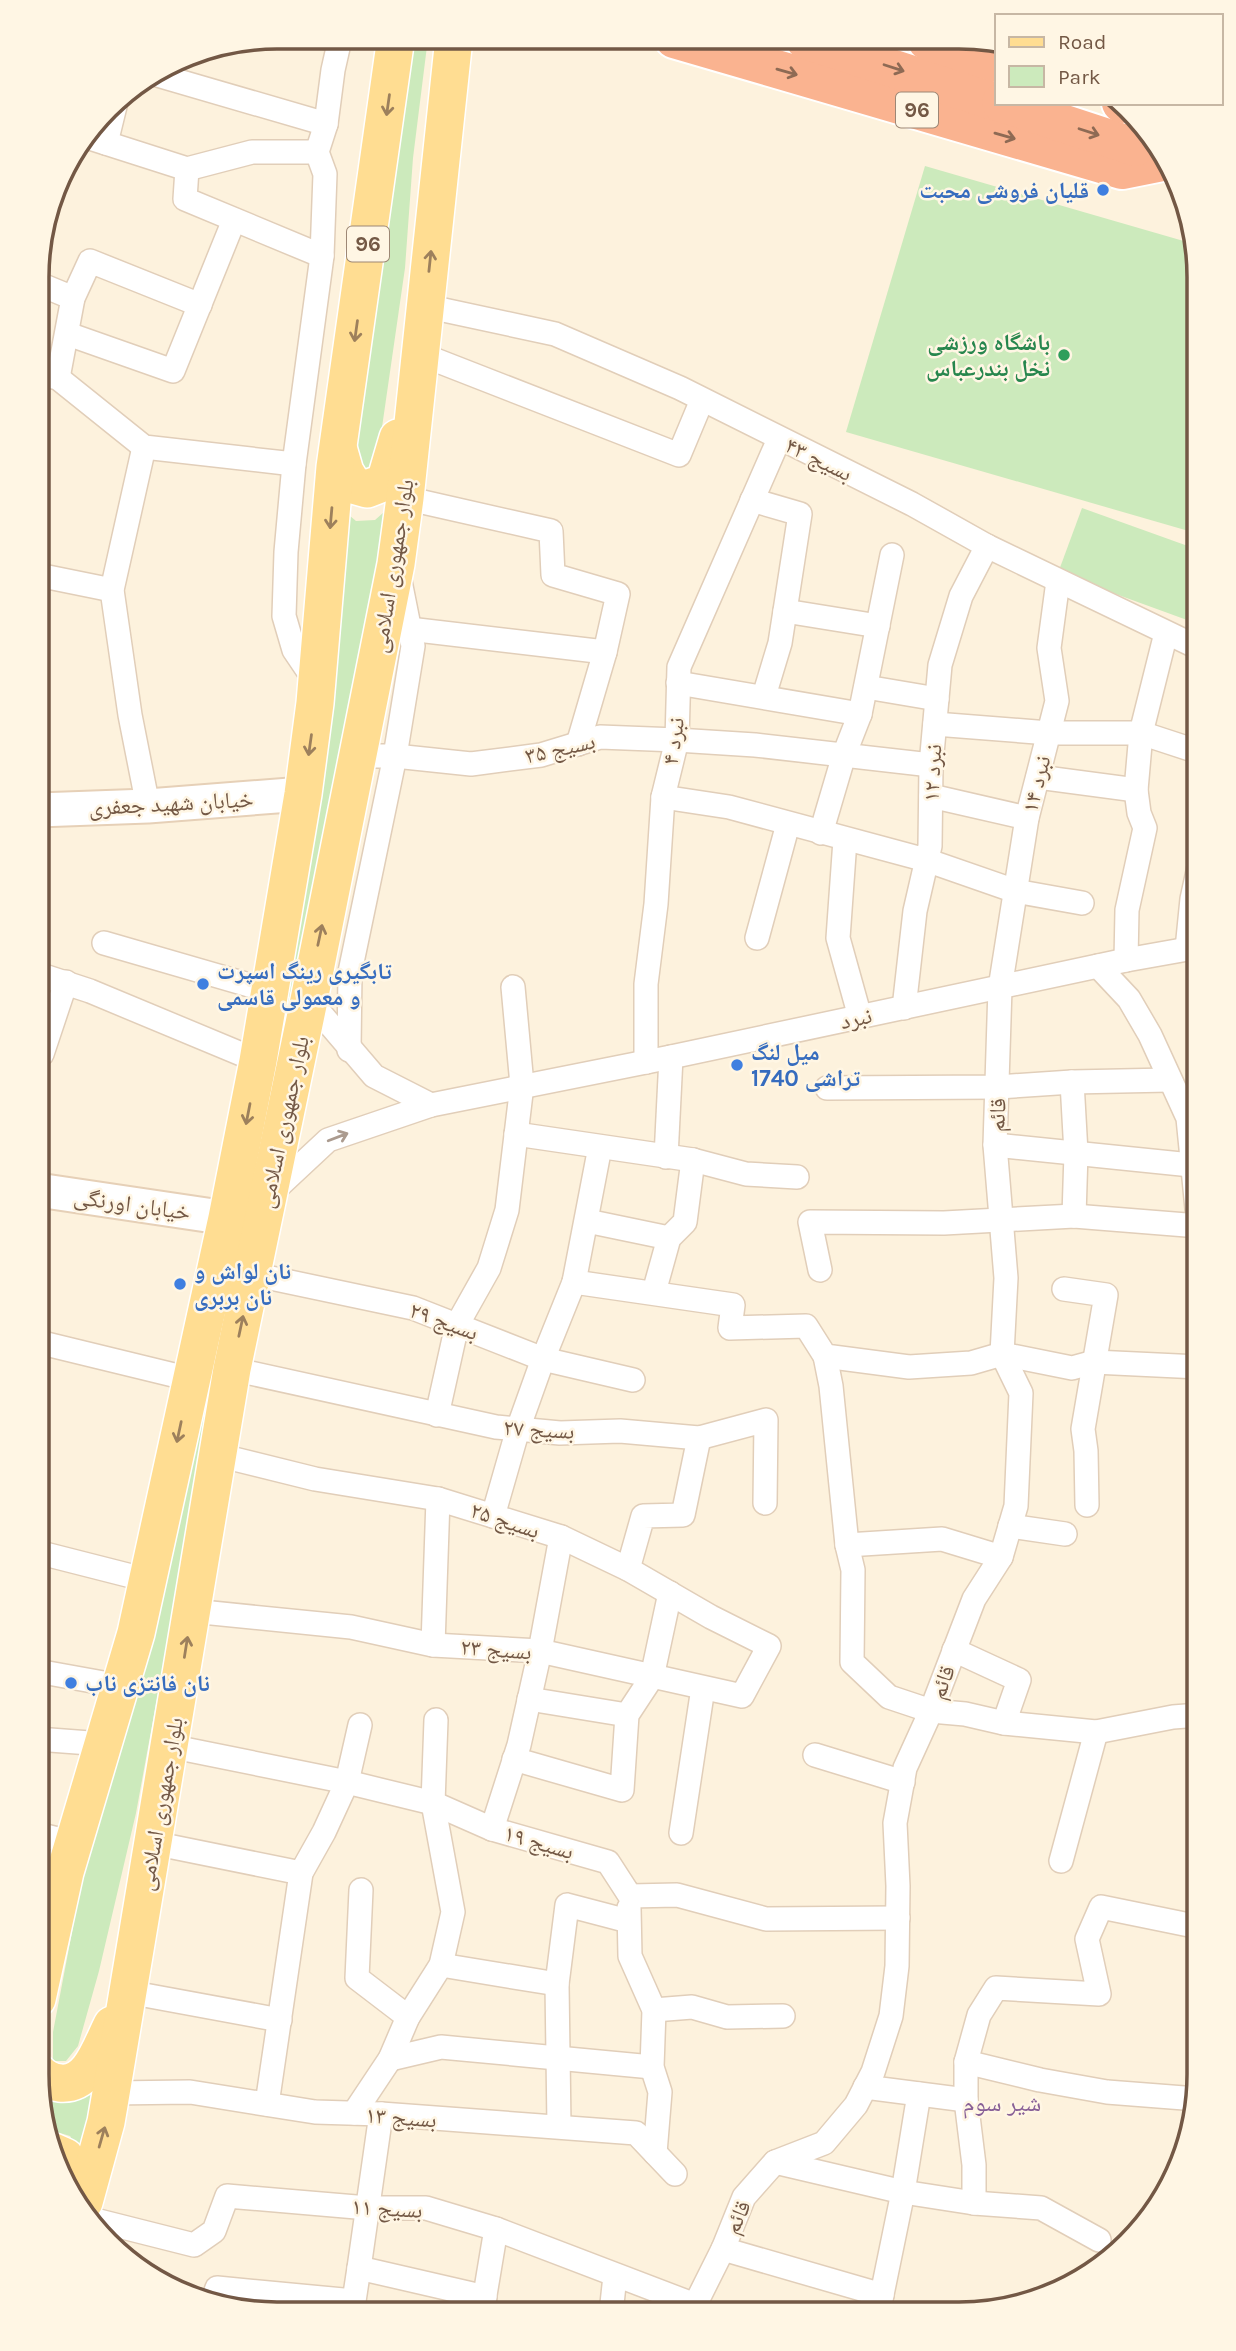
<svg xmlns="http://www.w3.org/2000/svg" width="1236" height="2351" viewBox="0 0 1236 2351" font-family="Karla,'Noto Naskh Arabic',sans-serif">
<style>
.green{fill:#cceabc}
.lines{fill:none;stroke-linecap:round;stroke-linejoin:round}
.street-casing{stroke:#e1ceb9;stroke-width:26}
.secondary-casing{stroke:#e6d0b7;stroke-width:37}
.primary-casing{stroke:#fff;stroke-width:40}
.highway-casing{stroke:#fff;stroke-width:42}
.street{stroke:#fff;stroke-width:23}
.secondary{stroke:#fff;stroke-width:33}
.primary{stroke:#ffdd92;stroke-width:37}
.highway{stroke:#fab390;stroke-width:38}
.oneway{stroke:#8e6a54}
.oneway2{stroke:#9d805c}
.oneway3{stroke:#ab9b8f}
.shop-dot{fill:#3f7fe0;stroke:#fff6e4;stroke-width:2.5}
.leisure-dot{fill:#2e9e5b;stroke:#fff6e4;stroke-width:2.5}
.labels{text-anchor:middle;stroke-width:5;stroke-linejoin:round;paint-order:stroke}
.shield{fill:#fff6e4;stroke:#9d8775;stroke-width:2}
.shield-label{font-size:21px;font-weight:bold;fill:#735845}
.shop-label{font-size:23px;font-weight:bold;fill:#366cbe;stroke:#fff6e4;text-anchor:start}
.leisure-label{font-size:23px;font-weight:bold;fill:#27864d;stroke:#fff6e4;text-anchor:end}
.street-label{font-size:23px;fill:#735845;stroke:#fff6e4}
.neighbourhood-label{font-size:24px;fill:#886097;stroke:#fff6e4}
.rim{fill:none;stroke:#735845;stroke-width:3.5}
</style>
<rect width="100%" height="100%" fill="#fdf2dd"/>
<!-- green -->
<g class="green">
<path d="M413,38H428L413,158L405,268L379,448L372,467L359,470L355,447L401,136Z"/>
<path d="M925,166L1194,244L1199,277V534L846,432Z"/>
<path d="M393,504L213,1393L136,1813L99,1971L78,2046L66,2061H53V2032L91,1832L116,1738L343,510L356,521L375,520Z"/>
<path d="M1082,508L1199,550V587L1187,620L1058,573Z"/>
<path d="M100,2080L81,2153L70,2136L53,2131H46L39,2090L47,2099C74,2103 81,2098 100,2080Z"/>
</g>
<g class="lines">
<defs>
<g id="street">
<path d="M154,74L326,124"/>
<path d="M87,137L187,169L252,152H317"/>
<path d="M106,143L117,98"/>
<path d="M187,169L185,199L322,256"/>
<path d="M39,284L73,298"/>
<path d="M425,306L555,334L680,388L912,504L987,546L1199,648"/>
<path d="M68,334L173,371L234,220"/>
<path d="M420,354L679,455L702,400"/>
<path d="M39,374L58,378L144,447L294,464"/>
<path d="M58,378L73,298L90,261L200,305"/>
<path d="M144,447L112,590L130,715L148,806"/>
<path d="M405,498L551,531L553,575L618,594L605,652L578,744"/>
<path d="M752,500L800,514L780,643L764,696"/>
<path d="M38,575L112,590"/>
<path d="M785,611L878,626"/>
<path d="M409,629L605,652"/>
<path d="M678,683L860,714"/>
<path d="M317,684L294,650L284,616L286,552L294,464L322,256L325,174L317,152L326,124L333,70L340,39L323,37"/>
<path d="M866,687L937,699"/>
<path d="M935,724L1049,733H1141L1199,752"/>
<path d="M357,756H395L471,764L541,755L600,737L677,740L755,745L931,765"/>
<path d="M1038,777L1136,790"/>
<path d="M931,796L1027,818"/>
<path d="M663,797L729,807L926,860L1015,891L1082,903"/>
<path d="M821,833L844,755L860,714L892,555"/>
<path d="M845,840L838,938L860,1017"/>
<path d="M757,938L788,824"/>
<path d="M104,943L270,991"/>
<path d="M1187,949L1192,899L1199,867"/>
<path d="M1126,960L1127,910L1145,828L1139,813L1136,790L1141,733L1166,633"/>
<path d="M1098,966L1129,999L1150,1035L1188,1118L1199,1229"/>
<path d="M38,974L90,991L258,1061"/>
<path d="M309,1000L374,1076L431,1105"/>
<path d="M904,1008L915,911L930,846L931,765L940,665L961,596L987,546"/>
<path d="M349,1050L350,972L395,756L413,646L400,581"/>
<path d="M38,1054H42L66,982"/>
<path d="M646,1062V984L656,904L663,797L677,740L679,667L779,439"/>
<path d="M1072,1082L1076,1153L1074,1216"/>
<path d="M827,1088L998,1087L1072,1082L1169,1080"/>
<path d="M516,1134L693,1160L746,1174L797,1177"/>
<path d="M995,1145L1191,1165"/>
<path d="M666,1157L671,1057"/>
<path d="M269,1195L328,1140L431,1105L671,1057L1126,960L1199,947"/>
<path d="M587,1221L669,1238"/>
<path d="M820,1270L810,1222L944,1223L1074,1216L1199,1226"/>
<path d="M252,1274L413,1308L543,1359L633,1380"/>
<path d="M574,1282L733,1305L730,1328L806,1326L825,1356L909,1367L971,1363L1002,1354L1072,1368L1094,1362L1199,1367"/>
<path d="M1064,1289L1106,1295L1083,1429L1086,1451L1087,1505"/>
<path d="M654,1292L669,1238L685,1222L693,1160"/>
<path d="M38,1342L190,1379"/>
<path d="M825,1356L831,1386L847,1545L853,1570L852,1662L889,1697L931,1711L965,1714L1004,1723L1096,1732L1173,1717L1199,1715"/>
<path d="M232,1369L496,1427L560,1433L620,1431L699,1438L766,1420L765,1503"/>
<path d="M437,1415L457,1325L489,1268L507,1210L522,1085L513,987"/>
<path d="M493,1516L518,1429L543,1359L574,1282L600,1147"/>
<path d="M1010,1526L1065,1534"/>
<path d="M847,1545L942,1539L1001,1557"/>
<path d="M37,1552L147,1580"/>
<path d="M628,1569L643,1516L683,1515L699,1438"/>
<path d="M192,1611L351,1627L433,1645L540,1651L742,1696L769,1646L711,1617L628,1569L561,1537L438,1499L315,1479L218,1455"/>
<path d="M433,1645L438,1499"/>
<path d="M954,1650L1019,1680L1004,1723"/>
<path d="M37,1671L120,1686"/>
<path d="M529,1699L627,1715"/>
<path d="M37,1739L103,1744"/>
<path d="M169,1746L347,1782L433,1803L492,1829L608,1862L630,1896L677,1895L766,1919L898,1918"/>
<path d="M815,1755L903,1782"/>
<path d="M514,1759L622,1790L627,1715L652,1677L670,1593"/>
<path d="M492,1829L519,1745L540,1651L561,1537"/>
<path d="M681,1833L703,1688"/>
<path d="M37,1834L74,1843"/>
<path d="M153,1843L301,1873"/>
<path d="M1061,1861L1096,1732"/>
<path d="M361,1890L357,1978L408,2017"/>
<path d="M629,1908L630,1956L654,2010L652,2067L660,2092L655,2153"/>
<path d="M441,1965L557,1984"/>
<path d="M128,1992L280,2020"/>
<path d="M654,2010L692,2007L727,2017L783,2016"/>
<path d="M390,2059L441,2047L652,2067"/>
<path d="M966,2062L1040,2080L1107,2092L1197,2099"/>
<path d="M865,2087L966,2100"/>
<path d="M111,2093L190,2092L315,2112L381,2114L636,2133L675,2174"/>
<path d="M267,2104L301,1873L324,1832L347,1782L360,1725"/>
<path d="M354,2113L390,2059L408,2017L441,1965L453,1912L433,1803L436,1720"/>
<path d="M559,2126L557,1984L567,1905L628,1921"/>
<path d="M775,2162L903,2192L974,2203L1041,2208L1099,2240"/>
<path d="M974,2203V2165L966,2100V2062L979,2015L996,1988L1099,1994L1087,1939L1101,1907L1199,1927"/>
<path d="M95,2220L194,2245L214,2231L227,2196L368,2208H426L496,2229L695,2305"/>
<path d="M723,2249L882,2295"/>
<path d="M359,2268L485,2297"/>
<path d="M212,2302L217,2288L354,2301"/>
<path d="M349,2312L354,2301L359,2268L381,2114"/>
<path d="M482,2313L496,2229"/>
<path d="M611,2313L615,2276"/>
<path d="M695,2313V2305L723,2249L744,2197L775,2162L824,2143L856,2105L873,2072L891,2016L897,1966L898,1886L895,1823L905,1768L931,1711L974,1599L1001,1557L1016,1506L1021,1393L1002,1354L1006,1278L995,1145L1000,988L1027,818L1057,701L1049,648L1058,581"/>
<path d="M878,2314L903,2192L919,2094"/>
</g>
<g id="secondary">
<path d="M38,810L148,806L303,794"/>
<path d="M38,1190L227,1218"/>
</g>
<g id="primary">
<path d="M339,451L345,472L353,485L367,489L385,482L398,438"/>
<path d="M37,1999L65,1872L136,1633L227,1218L258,1061L303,794L315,703L335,467L396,37"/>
<path d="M37,2071C43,2078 51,2082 60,2083C90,2086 101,2046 112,2025"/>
<path d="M49,2150L65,2157L84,2200"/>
<path d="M84,2202L106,2122L111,2093L232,1369L309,1000L396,564L405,498L454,38"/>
</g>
<g id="highway">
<path d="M674,39L1122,170L1162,162"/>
<path d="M805,40L996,102"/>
<path d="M927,41L996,63"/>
<path d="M1001,103L1135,147"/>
<path d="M1121,103L1122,104"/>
</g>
</defs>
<!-- street casing -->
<use href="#street" class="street-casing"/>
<!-- secondary casing -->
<use href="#secondary" class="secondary-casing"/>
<!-- primary casing -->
<use href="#primary" class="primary-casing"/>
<!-- highway casing -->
<use href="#highway" class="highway-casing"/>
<!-- street -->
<use href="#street" class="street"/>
<!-- secondary -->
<use href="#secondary" class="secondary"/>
<!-- primary -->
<use href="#primary" class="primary"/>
<!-- highway -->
<use href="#highway" class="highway"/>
</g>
<!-- one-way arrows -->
<defs><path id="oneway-shaft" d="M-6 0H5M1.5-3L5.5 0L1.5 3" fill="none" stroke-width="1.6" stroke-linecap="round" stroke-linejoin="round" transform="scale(1.75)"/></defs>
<g class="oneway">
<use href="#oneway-shaft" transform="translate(894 68) rotate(18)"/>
<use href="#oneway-shaft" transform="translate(787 72) rotate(16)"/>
<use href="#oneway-shaft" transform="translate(1089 132) rotate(18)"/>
<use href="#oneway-shaft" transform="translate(1005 136) rotate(16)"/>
</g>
<g class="oneway2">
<use href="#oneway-shaft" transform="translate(388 105) rotate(98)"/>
<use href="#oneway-shaft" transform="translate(430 261) rotate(-84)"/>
<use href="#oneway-shaft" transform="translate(356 331) rotate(98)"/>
<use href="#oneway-shaft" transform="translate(331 518) rotate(95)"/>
<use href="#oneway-shaft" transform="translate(310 745) rotate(98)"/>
<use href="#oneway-shaft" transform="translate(320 935) rotate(-78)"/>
<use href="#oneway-shaft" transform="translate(248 1114) rotate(101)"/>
<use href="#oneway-shaft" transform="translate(241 1326) rotate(-78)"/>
<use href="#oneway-shaft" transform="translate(179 1432) rotate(102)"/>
<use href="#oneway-shaft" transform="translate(186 1647) rotate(-81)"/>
<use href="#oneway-shaft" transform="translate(102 2137) rotate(-74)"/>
</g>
<use class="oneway3" href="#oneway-shaft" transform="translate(338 1137) rotate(-21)"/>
<!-- markers -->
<g class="shop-dot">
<circle cx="1103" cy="190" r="7"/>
<circle cx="203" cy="984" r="7"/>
<circle cx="737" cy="1065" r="7"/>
<circle cx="180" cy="1284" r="7"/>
<circle cx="71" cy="1683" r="7"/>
</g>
<circle class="leisure-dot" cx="1064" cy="355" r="7"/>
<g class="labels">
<!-- shield labels -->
<g class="shield">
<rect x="896" y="92.5" width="42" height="35" rx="5"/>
<rect x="347" y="226.5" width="42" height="35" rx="5"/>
</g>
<g class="shield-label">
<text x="917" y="117">96</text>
<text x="368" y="251">96</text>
</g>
<!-- shop labels -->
<g class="shop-label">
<text x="1089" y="198" text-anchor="end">قلیان فروشی محبت</text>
<text x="217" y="979">تابگیری رینگ اسپرت<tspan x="217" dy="26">و معمولی قاسمی</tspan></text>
<text x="751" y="1060">میل لنگ<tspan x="751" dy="26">تراشی 1740</tspan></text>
<text x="194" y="1279">نان لواش و<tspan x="194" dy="26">نان بربری</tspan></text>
<text x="85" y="1691">نان فانتزی ناب</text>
</g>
<!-- leisure labels -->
<g class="leisure-label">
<text x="1050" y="350">باشگاه ورزشی<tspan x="1050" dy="26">نخل بندرعباس</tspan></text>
</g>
<!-- street labels -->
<g class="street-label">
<text transform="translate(819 459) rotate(26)" y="8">بسیج ۴۳</text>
<text transform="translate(392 566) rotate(-81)" y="8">بلوار جمهوری اسلامی</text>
<text transform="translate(673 741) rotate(-82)" y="8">نبرد ۴</text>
<text transform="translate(560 748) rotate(-13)" y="8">بسیج ۳۵</text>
<text transform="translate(932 773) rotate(-87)" y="8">نبرد ۱۲</text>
<text transform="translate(1036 784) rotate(-76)" y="8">نبرد ۱۴</text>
<text transform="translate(171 803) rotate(-3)" y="8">خیابان شهید جعفری</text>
<text transform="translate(856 1018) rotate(-12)" y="8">نبرد</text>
<text transform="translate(997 1115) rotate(-87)" y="8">قائم</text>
<text transform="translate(283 1122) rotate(-78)" y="8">بلوار جمهوری اسلامی</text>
<text transform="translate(132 1204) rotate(8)" y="8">خیابان اورنگی</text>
<text transform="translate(444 1321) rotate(20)" y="8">بسیج ۲۹</text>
<text transform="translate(539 1429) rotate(3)" y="8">بسیج ۲۷</text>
<text transform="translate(505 1520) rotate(18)" y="8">بسیج ۲۵</text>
<text transform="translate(496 1649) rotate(4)" y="8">بسیج ۲۳</text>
<text transform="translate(942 1682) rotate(-69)" y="8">قائم</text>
<text transform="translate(160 1804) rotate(-80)" y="8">بلوار جمهوری اسلامی</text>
<text transform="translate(539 1842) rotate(16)" y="8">بسیج ۱۹</text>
<text transform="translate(401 2117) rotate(4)" y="8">بسیج ۱۳</text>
<text transform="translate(387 2208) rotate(3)" y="8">بسیج ۱۱</text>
<text transform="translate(737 2217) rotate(-65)" y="8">قائم</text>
</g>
<!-- neighbourhood labels -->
<g class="neighbourhood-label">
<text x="1002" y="2111">شیر سوم</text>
</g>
</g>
<!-- crop -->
<path d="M0 0H1236V2351H0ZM277 49H959A228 228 0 0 1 1187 277V2074A228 228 0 0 1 959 2302H277A228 228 0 0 1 49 2074V277A228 228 0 0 1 277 49Z" fill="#fff6e4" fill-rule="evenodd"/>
<path class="rim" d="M277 49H959A228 228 0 0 1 1187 277V2074A228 228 0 0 1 959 2302H277A228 228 0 0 1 49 2074V277A228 228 0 0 1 277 49Z"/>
<!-- legend -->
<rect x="995" y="14" width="228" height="91" fill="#fff6e4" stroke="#c7b7a4" stroke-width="2"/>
<rect x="1009" y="37" width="35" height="10" fill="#ffdd92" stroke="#c7b7a4" stroke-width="2"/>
<text x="1058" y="49" font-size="21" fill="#735845">Road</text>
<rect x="1009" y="66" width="35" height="21" fill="#cceabc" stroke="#c7b7a4" stroke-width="2"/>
<text x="1058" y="84" font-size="21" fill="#735845">Park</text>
</svg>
